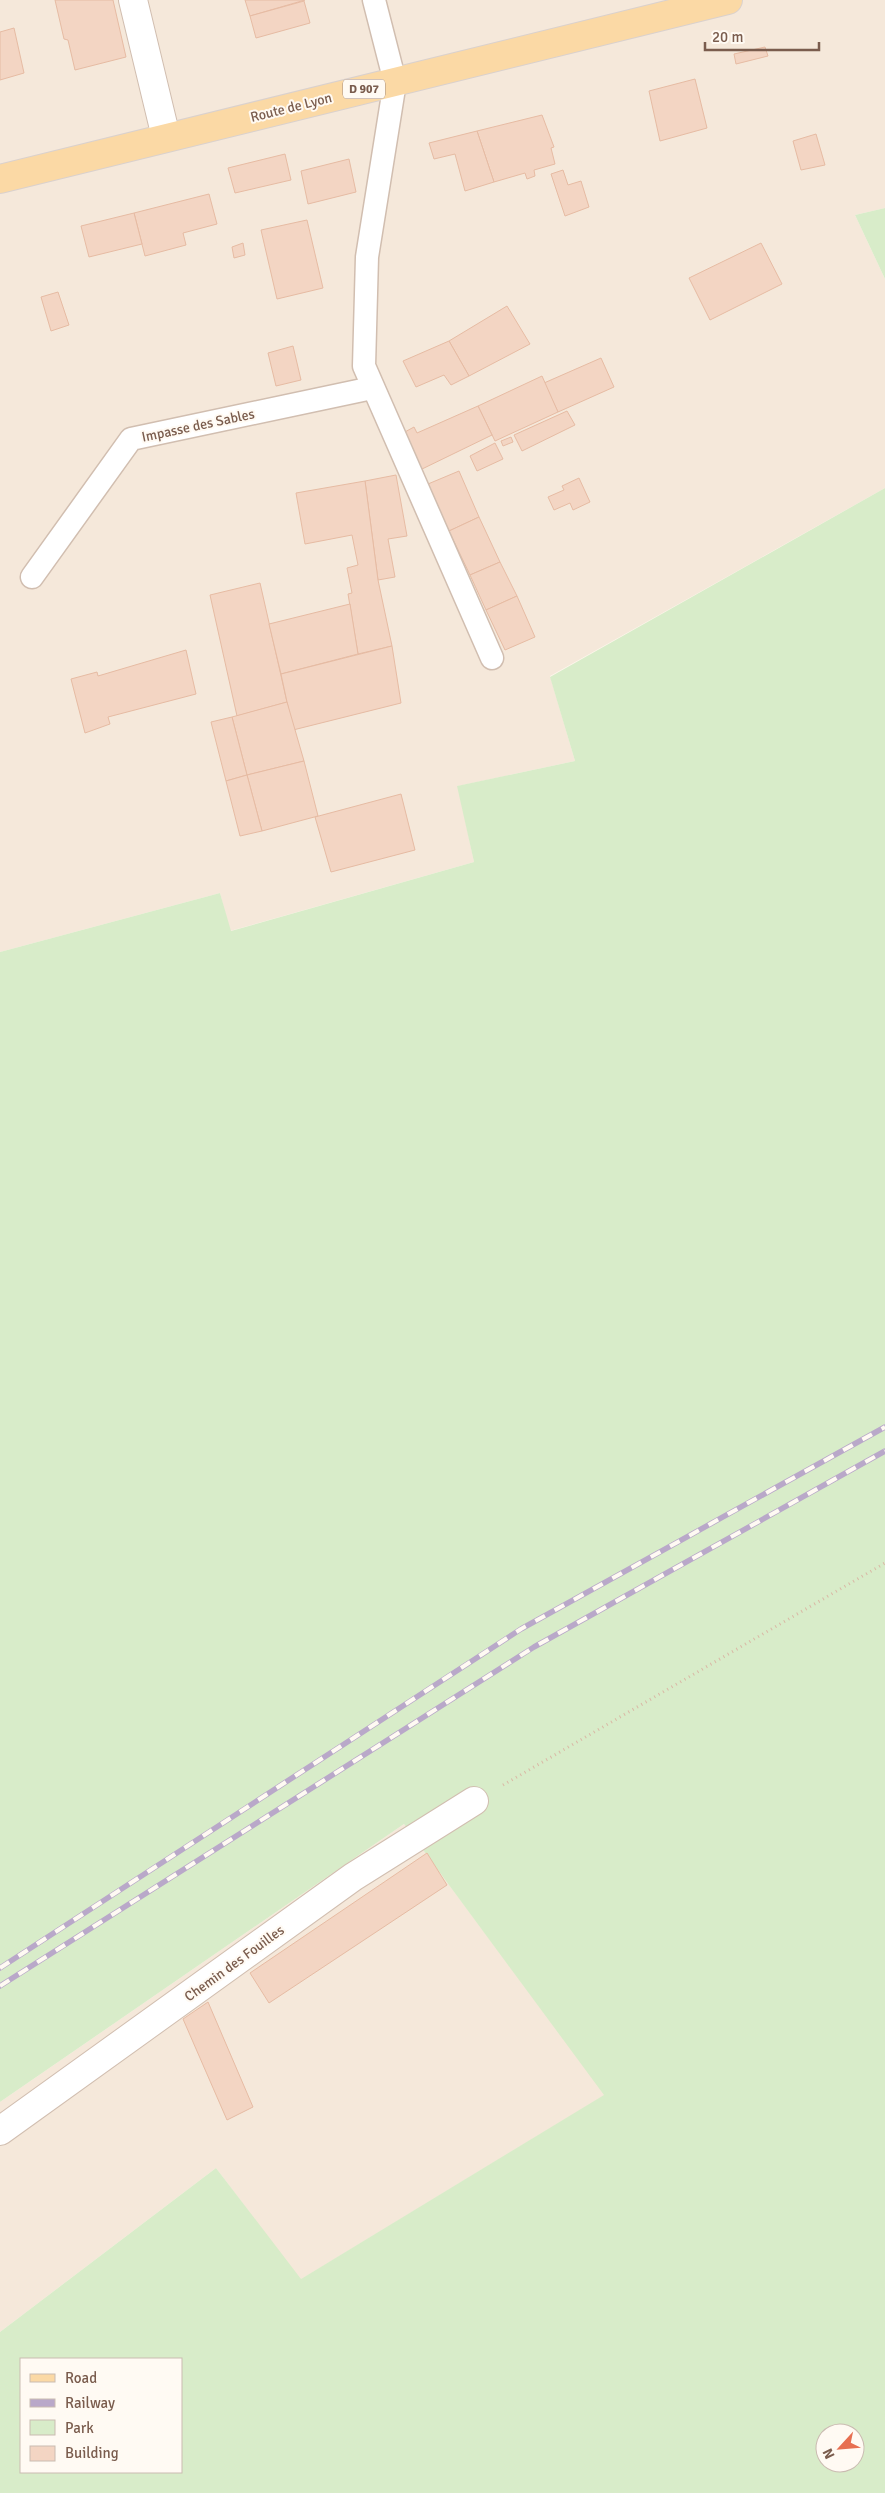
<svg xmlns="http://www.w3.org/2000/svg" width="885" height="2493" viewBox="0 0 885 2493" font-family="Signika,sans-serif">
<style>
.residential{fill:#f5e8da}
.green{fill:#d8ecc9;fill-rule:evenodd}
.building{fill:#f3d5c3;stroke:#e6bba3}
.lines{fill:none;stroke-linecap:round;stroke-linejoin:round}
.service-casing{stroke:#d1beb0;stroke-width:25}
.minor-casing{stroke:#d1beb0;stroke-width:30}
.primary-casing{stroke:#dad1cd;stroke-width:30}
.path{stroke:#d9b8a5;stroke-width:3;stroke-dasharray:1 4;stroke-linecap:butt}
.service{stroke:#fff;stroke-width:22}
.minor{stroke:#fff;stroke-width:28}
.primary{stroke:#fbd9a5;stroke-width:28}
.rail-casing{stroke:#b9a8c9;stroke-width:5.5}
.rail{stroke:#fffaf3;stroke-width:4;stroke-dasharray:11;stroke-linecap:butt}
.labels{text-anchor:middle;stroke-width:4;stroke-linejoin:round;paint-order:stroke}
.shield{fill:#fffaf3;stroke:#a28b7f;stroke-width:1}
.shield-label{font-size:12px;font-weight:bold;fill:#7a5c4d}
.street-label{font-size:14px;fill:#7a5c4d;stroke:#fffaf3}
</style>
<rect width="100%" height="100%" fill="#fdf6ec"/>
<!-- residential -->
<g class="residential">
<path d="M0,0H885V208L855,215L885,279V488L550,676L575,761L458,786L474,862L230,931L220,893L0,952Z"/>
<path d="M404,1824L605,2095L300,2280L216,2168L0,2332V2102Z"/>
</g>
<!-- green -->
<g class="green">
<path d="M885,208V279L855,215Z"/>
<path d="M885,488V2493H0V2332L216,2168L301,2279L604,2095L404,1824L0,2102V952L220,893L231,931L474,862L457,786L575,761L550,677ZM21,2359H181V2472H21ZM825,2433H855V2463H825Z"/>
</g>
<!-- building -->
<g class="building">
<path d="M55,0H113L126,57L75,70L68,40L64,39Z"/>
<path d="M245,0H305L250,16Z"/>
<path d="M304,1L310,23L256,38L250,16Z"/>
<path d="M14,28L24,73L0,80V32Z"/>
<path d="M765,47L768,56L736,64L734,54Z"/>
<path d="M695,79L707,128L660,141L649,91Z"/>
<path d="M542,115L554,147L551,148L555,164L534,170L535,176L527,179L525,173L494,182L477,131Z"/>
<path d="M477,131L494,182L465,191L455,154L434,159L429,143Z"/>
<path d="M816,134L825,165L801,170L793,141Z"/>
<path d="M285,154L291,180L235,193L228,168Z"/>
<path d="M349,159L356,192L308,204L301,171Z"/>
<path d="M563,170L568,185L581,181L589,207L565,216L551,174Z"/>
<path d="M209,194L217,224L183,233L186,245L145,256L134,213Z"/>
<path d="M134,213L142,244L89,257L81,226Z"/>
<path d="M307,220L323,288L277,299L261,230Z"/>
<path d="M243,243L245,255L234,258L232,247Z"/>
<path d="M761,243L782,284L710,320L689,278Z"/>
<path d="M58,292L69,325L51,331L41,297Z"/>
<path d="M507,306L530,344L469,376L449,341Z"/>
<path d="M449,341L469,376L451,385L444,375L416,387L403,361Z"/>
<path d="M293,346L301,380L276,386L268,353Z"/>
<path d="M601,358L614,387L558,412L544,383Z"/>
<path d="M542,376L558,412L495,441L478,406Z"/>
<path d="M478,406L492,435L420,470L403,433L414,427L417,433Z"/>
<path d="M567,411L575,425L522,451L514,435Z"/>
<path d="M511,437L513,442L503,446L501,441Z"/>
<path d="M495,443L503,459L477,471L470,456Z"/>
<path d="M459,471L479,517L449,531L428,484Z"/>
<path d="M396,475L407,536L388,539L395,577L378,580L365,481Z"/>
<path d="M579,478L590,502L573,510L570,503L554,510L548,497L564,490L562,486Z"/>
<path d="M365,481L378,580L392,646L358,654L348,594L352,593L347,568L358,565L352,535L305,544L296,493Z"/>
<path d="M479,517L500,562L470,575L449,531Z"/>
<path d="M500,562L517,596L486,610L470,575Z"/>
<path d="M260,583L287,702L237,716L210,595Z"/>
<path d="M517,596L535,637L505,650L486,610Z"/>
<path d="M350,604L358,654L281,674L269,624Z"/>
<path d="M392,646L401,703L293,730L281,674Z"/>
<path d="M186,650L196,694L108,717L110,724L85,733L71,679L97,672L98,676Z"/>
<path d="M287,702L304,761L247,775L232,717Z"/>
<path d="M232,717L247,775L226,781L211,722Z"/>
<path d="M304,761L318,816L262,831L247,775Z"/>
<path d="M247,775L262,831L240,836L226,781Z"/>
<path d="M401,794L415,850L331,872L315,817Z"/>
<path d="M427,1853L447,1885L269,2003L250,1973Z"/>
<path d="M208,2002L253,2107L227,2120L183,2019Z"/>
</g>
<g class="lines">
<defs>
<g id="service">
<path d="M374,0L395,82L367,257L364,366L492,658"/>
<path d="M32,577L131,439L372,388"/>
</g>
<g id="minor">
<path d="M133,0L166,137"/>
<path d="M0,2131L353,1877L474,1801"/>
</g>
<path id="primary" d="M0,179L728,0"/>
</defs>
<!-- service casing -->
<use href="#service" class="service-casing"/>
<!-- minor casing -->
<use href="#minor" class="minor-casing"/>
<!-- primary casing -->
<use href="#primary" class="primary-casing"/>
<!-- path -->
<path class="path" d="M503,1785L885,1563"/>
<!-- service -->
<use href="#service" class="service"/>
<!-- minor -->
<use href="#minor" class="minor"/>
<!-- primary -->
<use href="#primary" class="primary"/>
<defs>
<g id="rail">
<path d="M0,1968L521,1629L885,1427"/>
<path d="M0,1986L534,1647L885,1451"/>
</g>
</defs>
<!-- rail casing -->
<use href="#rail" class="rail-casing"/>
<!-- rail -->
<use href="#rail" class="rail"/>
</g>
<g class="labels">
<!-- shield labels -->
<rect class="shield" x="343" y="79.5" width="42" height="19" rx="4"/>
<g class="shield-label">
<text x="364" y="93">D 907</text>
</g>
<!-- street labels -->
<g class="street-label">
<text transform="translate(291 107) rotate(-14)" y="5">Route de Lyon</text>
<text transform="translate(198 425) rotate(-12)" y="5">Impasse des Sables</text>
<text transform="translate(234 1963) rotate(-36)" y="5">Chemin des Fouilles</text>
</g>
</g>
<!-- legend -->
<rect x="20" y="2358" width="162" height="115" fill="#fffaf3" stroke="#cabbb1"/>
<rect x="30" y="2374" width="25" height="8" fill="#fbd9a5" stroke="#cabbb1"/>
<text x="65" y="2383" font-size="15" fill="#7a5c4d">Road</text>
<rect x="30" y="2399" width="25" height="8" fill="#b9a8c9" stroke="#cabbb1"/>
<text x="65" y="2408" font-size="15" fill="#7a5c4d">Railway</text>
<rect x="30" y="2420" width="25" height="15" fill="#d8ecc9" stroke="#cabbb1"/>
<text x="65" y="2433" font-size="15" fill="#7a5c4d">Park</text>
<rect x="30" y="2446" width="25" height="15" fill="#f3d5c3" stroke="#cabbb1"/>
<text x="65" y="2458" font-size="15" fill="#7a5c4d">Building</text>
<!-- north arrow -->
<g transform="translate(840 2448) rotate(244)"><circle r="24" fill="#fffaf3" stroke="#cabbb1"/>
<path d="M0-4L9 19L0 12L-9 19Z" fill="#e76f51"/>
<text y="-8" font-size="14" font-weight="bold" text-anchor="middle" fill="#7a5c4d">N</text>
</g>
<!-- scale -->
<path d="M705 42v8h114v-8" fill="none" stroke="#7a5c4d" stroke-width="2.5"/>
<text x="712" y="42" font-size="15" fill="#7a5c4d" stroke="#fffaf3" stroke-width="4" paint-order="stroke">20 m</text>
</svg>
